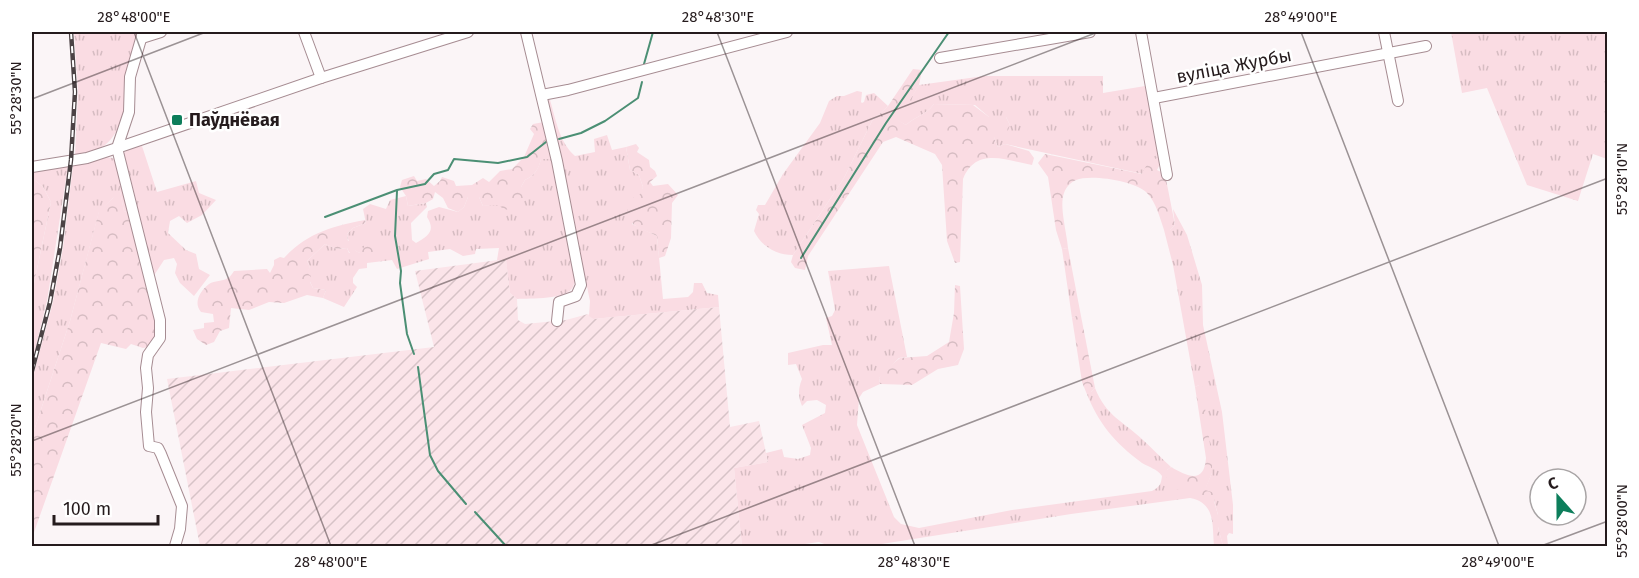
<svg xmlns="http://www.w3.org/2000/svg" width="1639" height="578" viewBox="0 0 1639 578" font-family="'Fira Sans',sans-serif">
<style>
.industrial{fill:url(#industrial-furrows)}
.grass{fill:url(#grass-tufts)}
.forest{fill:url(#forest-crowns)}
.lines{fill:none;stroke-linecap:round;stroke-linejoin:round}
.stream{stroke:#4b8f74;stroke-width:2}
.minor-casing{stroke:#a68c92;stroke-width:12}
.minor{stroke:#fff;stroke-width:10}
.rail-casing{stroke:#4c4345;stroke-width:4.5}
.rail{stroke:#fff;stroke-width:2;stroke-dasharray:7;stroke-linecap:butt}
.ticks{fill:none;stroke:#251b1d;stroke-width:1.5;stroke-opacity:0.45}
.poi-dot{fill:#0d7e5b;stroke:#fff;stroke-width:2}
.labels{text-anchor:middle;stroke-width:5;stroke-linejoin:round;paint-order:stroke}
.street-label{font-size:18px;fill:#251b1d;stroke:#fff}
.poi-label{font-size:18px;font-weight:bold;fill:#251b1d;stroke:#fff;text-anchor:start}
.neatline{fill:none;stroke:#251b1d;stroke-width:2}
.ticks-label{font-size:15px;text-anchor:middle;fill:#251b1d}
</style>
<defs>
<pattern id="industrial-furrows" width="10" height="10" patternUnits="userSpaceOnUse" patternTransform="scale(1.5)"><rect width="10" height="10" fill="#fbe4e9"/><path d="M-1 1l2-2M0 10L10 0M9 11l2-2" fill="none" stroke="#d7c3c7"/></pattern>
<pattern id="grass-tufts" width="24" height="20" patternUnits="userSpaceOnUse" patternTransform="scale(1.5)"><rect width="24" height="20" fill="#fadce3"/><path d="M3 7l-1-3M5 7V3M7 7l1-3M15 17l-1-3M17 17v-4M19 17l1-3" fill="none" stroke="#d6bcc2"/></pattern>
<pattern id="forest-crowns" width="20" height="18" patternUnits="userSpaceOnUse" patternTransform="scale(1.5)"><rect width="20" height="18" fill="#fadce3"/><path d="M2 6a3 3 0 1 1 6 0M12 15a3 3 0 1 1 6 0" fill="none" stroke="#d6bcc2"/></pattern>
</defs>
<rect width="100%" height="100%" fill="#fbf5f7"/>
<!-- industrial -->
<path class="industrial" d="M506,259L510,293L517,299L518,320L525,324L566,320L588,314L593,319L719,307L730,427L759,421L768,462L734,468L742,546H200L167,379L434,347L415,271Z"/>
<!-- grass -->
<g class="grass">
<path d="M74,32H141C136,60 129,128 105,145C97,151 85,153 75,156L78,92Z"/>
<path d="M1451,32H1604L1608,51L1607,159L1593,154L1578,201L1527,185L1487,88L1462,93Z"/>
<path d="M984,76H1103V93L1145,86L1160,156L1143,174L1005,144L998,147L994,138L1010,125L1006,117H989L975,105L934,104C925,116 917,115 906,125L897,120L919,85Z"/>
<path d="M857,91L862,92L861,102L862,103L864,102L866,95L874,93L888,106L872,121L844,178L793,255C776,255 761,246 754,231L759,214L756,210L758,205H765L783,174L820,123L829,101L837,96H844Z"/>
<path d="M548,100H550C556,120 559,142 575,156L595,152L594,139L607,135L612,150L626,147L630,170L639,175L643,187L632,224L657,236L663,299L688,297L693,292L694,283H702L707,293L718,295L719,307L593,319L589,316L590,301Z"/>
<path d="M142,146L157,192L196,181L199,193L216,200L202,215L187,223L179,216L170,221L168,233L186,250L196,254L199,269L210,275L194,296L180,283L175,273L177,264L174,258L164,260L153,277L123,154L128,149Z"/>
<path d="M103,157L113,158L116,162L129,213L124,211L120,191L99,212L70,321L32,437V380L53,302L63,248L73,166Z"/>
<path d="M541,158L552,159L576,273C575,278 575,283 573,287C566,300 531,298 517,299L510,293L506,260H497L499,248L476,249L475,254L463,256L450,249L428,252L429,259L397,269L392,260L367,263V268L359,269L353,278V283L357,287L344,307L323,298L326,290L313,288L306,273L310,267L307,261L325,244L337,249L347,248L349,253H360C352,250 348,242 347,234L353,228L366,223L363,209L370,204L386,209L390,200L406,196L408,206L426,203L427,207L411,223L412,240L416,243C428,236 436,231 427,217L428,211L439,207L458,212L464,207L468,197H479L483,206L498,204L521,187L525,180C534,176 539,169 541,158Z"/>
<path d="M68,166L47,301L32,362V293L51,202L43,187L32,178V173Z"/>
<path d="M1173,209L1187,235L1202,285L1203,325L1222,412L1233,505V534L1229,533L1227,536L1228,546H1223L1218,527V515L1214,500L1204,491L1212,473L1199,385L1195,387L1173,265L1164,230H1170L1175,225Z"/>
<path d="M1068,248L1081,316H1076L1072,318L1062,249Z"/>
<path d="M889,266L907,357L899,358L879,378L880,384L863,392L859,398L857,425L894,517L901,524L919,528L1012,510L1152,491C1160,487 1161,484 1162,476C1157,469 1149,467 1142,463C1114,442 1099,424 1086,392H1091L1095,388C1106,416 1123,421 1143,440C1153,449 1161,458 1171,467L1167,470L1190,489V498L1071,514L869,546H825L827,545L819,542L791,546H742L734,468L768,462L766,453L782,449L784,457L798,459L810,455L811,448L802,425L825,413L826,405L817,400L807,401L802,406C798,396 798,389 802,379L796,364L788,365V353L823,345H832L826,318L832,316L835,310L828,271Z"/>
</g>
<!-- forest -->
<g class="forest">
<path d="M913,69L922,70L919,85L898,120L906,125C917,115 925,116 934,104L973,105L989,117H1006L1010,125L1007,133L994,138L998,147L1005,144L1029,151L1034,158L1032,165C1005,160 976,147 963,179L960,262L955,263L947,241L942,165L935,154L896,137L883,142L808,256L805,270L795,268L791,262L793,255L844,178L872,121L888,106Z"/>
<path d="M544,122L552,159H541C539,169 534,176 525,180L521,187L523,198L518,206L505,210L498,205L483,206L479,197H468L464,207L458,212L448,208L443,198L435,192L433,199L426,203L408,206L406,196L400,187L402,180L414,176L417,181L426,179L434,186L440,181L442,177L454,181L456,186L472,185L483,178L489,182L500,171L512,169L524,157L534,134L530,129L533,124Z"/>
<path d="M636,144L639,148L637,152L649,160L650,167L655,171L657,176L650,182L653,186L668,184L678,195L672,203L671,238L665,256L659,258L657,236C635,225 627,228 627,200L639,196L643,187L639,175L630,170L626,147Z"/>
<path d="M1045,154L1142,174L1147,164L1160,156L1161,162L1157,170L1165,174L1175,225L1170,230H1164C1160,218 1156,202 1147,193C1136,181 1091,174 1076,180C1071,182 1066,187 1064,193C1059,206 1067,233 1068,248L1062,249L1056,230L1048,177L1038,163Z"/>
<path d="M32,178L43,187L51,202L32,293Z"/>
<path d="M120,191L124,211L129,213L158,332L149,347L143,348L131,344L126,349L101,343L32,538V437L70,321L99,211L113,198L115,193Z"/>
<path d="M365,220L366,223L353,228L347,234L348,241H351L356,251L360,253L366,244L374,243L380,249L375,257C363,259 352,260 347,248L337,249L325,244L307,261L310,267L307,273L311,276L310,282L313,288L326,290L323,298L307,295L284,303L269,302L249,310L231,308L229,328L220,331L214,342L206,345L197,339L193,330L204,328V323L214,322L213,314L201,312C193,303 200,291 209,284C215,280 222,282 228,278C230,277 232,274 234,271L267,269L270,273L274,265V260L280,257L284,258C307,233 333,226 365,220Z"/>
<path d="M955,285L960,286L964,349L958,365L938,369L912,385L880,384L879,378L884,371L900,358L927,356L949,342L954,313Z"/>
<path d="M1076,316H1081L1095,388L1091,392H1086L1082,382L1072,318Z"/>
<path d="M1199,385L1202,386L1212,459V473L1205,490L1215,493L1214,501L1218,515V527L1223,546H1214C1212,525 1216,503 1190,498V489L1169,490V480L1166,477L1167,470L1171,467C1187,476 1204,485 1206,458L1195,387Z"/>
</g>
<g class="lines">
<!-- stream -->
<g class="stream">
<path d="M644,64L653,32"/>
<path d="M559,139L581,133L605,121L638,98L642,82"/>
<path d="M397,191L395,236L401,271L400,283L407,334L414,354"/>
<path d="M325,217L397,190L425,184L434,174L448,170L454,159L498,163L527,157L546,142"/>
<path d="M801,258L886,123L949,32"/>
<path d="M418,367L430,455L438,471L466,504"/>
<path d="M475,512L506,546"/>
</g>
<defs>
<g id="minor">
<path d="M304,32L321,78"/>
<path d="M526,32L557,161L581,285L576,296L559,302L557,321"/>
<path d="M1141,32L1167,175"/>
<path d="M1384,32L1398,101"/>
<path d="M142,38L161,32"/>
<path d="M940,58L1090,32"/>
<path d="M542,95L568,90L787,32"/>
<path d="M1154,98L1426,46"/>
<path d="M117,148L160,320V338L148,355L146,368L148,388L146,412L149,446L158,448L161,454L182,506L180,529L175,546"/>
<path d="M117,148L129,112L130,77L143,32"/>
<path d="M32,167L87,158L117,148L321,78L468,32"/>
</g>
</defs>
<!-- minor casing -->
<use href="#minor" class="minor-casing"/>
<!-- minor -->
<use href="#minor" class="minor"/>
<defs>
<path id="rail" d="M32,371L50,302L60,248L71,160L75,92L71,32"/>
</defs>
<!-- rail casing -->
<use href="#rail" class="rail-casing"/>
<!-- rail -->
<use href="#rail" class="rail"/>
</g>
<!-- ticks -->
<path class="ticks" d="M134,32L331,546M717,32L915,546M1301,32L1499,546M32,99L206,32M32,441L1098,32M649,546L1608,178M1541,546L1608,521"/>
<!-- markers -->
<rect class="poi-dot" x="171" y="114" width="12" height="12" rx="3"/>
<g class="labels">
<!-- street labels -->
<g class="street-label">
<text transform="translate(1234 66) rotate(-11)" y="6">вуліца Журбы</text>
</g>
<!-- poi labels -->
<g class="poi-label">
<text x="189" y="126">Паўднёвая</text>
</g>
</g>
<!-- border -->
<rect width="1639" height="578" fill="none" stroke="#ffffff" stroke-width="66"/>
<!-- north arrow -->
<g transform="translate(1558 497) rotate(339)"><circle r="28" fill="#ffffff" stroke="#a8a4a5" stroke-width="1.5"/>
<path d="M0-4.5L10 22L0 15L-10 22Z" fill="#0d7e5b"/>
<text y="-9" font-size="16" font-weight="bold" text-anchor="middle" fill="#251b1d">С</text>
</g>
<!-- scale -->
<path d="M54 515v9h104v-9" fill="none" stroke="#251b1d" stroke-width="3"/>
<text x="63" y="515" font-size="18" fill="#251b1d" stroke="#ffffff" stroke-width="4.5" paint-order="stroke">100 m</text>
<rect x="33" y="33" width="1573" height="512" class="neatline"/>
<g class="ticks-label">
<text x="134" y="22">28°48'00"E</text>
<text x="718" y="22">28°48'30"E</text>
<text x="1301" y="22">28°49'00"E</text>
<text transform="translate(16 98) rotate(-90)" y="5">55°28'30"N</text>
<text transform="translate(1622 179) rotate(-90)" y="5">55°28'10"N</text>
<text transform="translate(16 440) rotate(-90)" y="5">55°28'20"N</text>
<text transform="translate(1622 521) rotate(-90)" y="5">55°28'00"N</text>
<text x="331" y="567">28°48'00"E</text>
<text x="914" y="567">28°48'30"E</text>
<text x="1498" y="567">28°49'00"E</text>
</g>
</svg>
